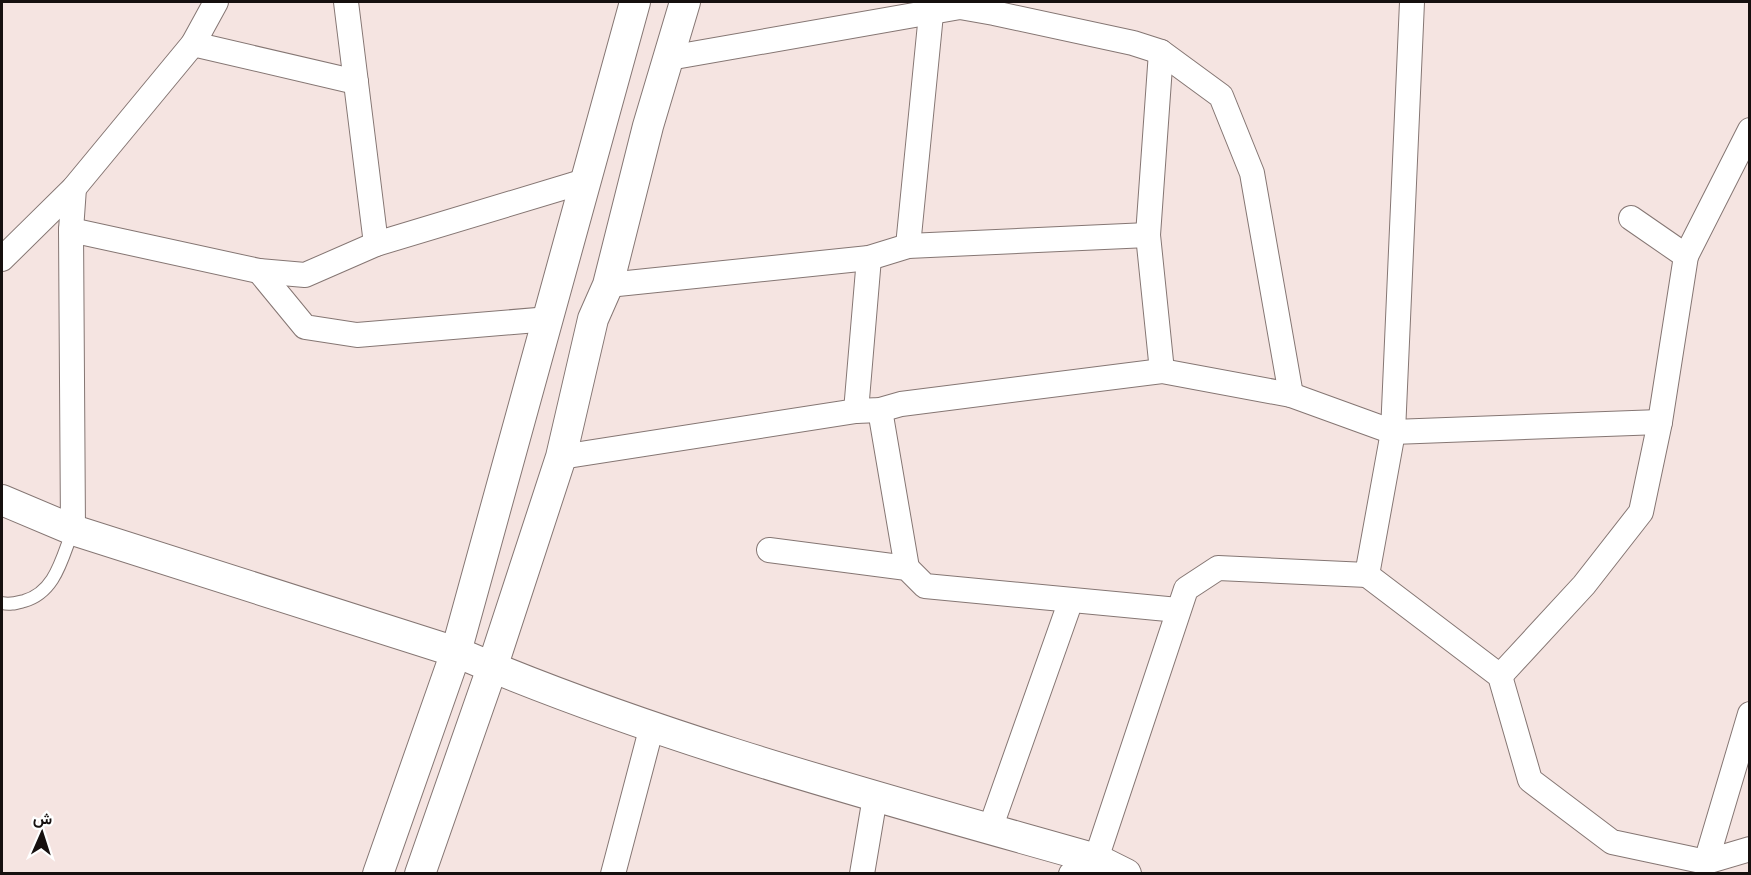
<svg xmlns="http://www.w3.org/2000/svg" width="1751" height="875" viewBox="0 0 1751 875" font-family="Karla,Vazirmatn,sans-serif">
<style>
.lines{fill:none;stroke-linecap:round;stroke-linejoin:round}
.service-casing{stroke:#857673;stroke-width:14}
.minor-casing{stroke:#857673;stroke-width:26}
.tertiary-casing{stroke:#857673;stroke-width:32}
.service{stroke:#fff;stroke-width:12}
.minor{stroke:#fff;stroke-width:24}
.tertiary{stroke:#fff;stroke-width:30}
</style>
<rect width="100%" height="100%" fill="#f5e4e1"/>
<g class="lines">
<defs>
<path id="service" d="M2,603C10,605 16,603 24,601C56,592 62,557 73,530"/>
<g id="minor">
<path d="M346,2L376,244"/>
<path d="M193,44L356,82"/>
<path d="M1161,52L1148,235L1162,371"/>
<path d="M669,58L960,7L994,13L1133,43L1161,52L1221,96L1252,173L1291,395"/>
<path d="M71,230L259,271L305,275L376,244L585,181"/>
<path d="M908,246L931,14"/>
<path d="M1686,256L1750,130"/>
<path d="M2,259L74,188L193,44L216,2"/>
<path d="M259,271L305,327L357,335L549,319"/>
<path d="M608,285L869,258L908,246L1148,235"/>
<path d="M880,410L907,568"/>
<path d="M856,411L869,258"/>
<path d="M561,457L856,411L880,410L901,404L1162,371L1291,395L1393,432L1660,422"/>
<path d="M73,530L71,230L74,188"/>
<path d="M769,550L907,568L925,586L1178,610"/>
<path d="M1367,575L1500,676L1530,780L1612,842L1706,862"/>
<path d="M1500,676L1584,585L1641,512L1660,422L1686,256L1631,218"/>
<path d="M1750,714L1706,862L1750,849"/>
<path d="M990,829L1071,600"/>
<path d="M613,874L652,726"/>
<path d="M862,874L875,797"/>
<path d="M1071,874L1096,859L1186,589L1218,568L1367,575L1393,432L1412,2"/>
</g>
<g id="tertiary">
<path d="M2,500L73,530L456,652C661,740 881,798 1096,859L1126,874"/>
<path d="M378,874L456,652L635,2"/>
<path d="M420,874L492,668L561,457L593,319L608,285L648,126L685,2"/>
</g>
</defs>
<!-- service casing -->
<use href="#service" class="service-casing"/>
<!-- minor casing -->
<use href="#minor" class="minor-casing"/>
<!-- tertiary casing -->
<use href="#tertiary" class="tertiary-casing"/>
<!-- service -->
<use href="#service" class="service"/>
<!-- minor -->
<use href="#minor" class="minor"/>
<!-- tertiary -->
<use href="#tertiary" class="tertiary"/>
</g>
<!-- border -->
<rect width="1751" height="875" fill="none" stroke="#16100f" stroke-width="6"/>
<!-- north arrow -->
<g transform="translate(42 833) rotate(3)" stroke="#ffffff" stroke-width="4.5" paint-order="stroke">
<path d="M0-4.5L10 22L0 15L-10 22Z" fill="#16100f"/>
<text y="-9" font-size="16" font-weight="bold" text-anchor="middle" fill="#16100f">ش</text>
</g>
</svg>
